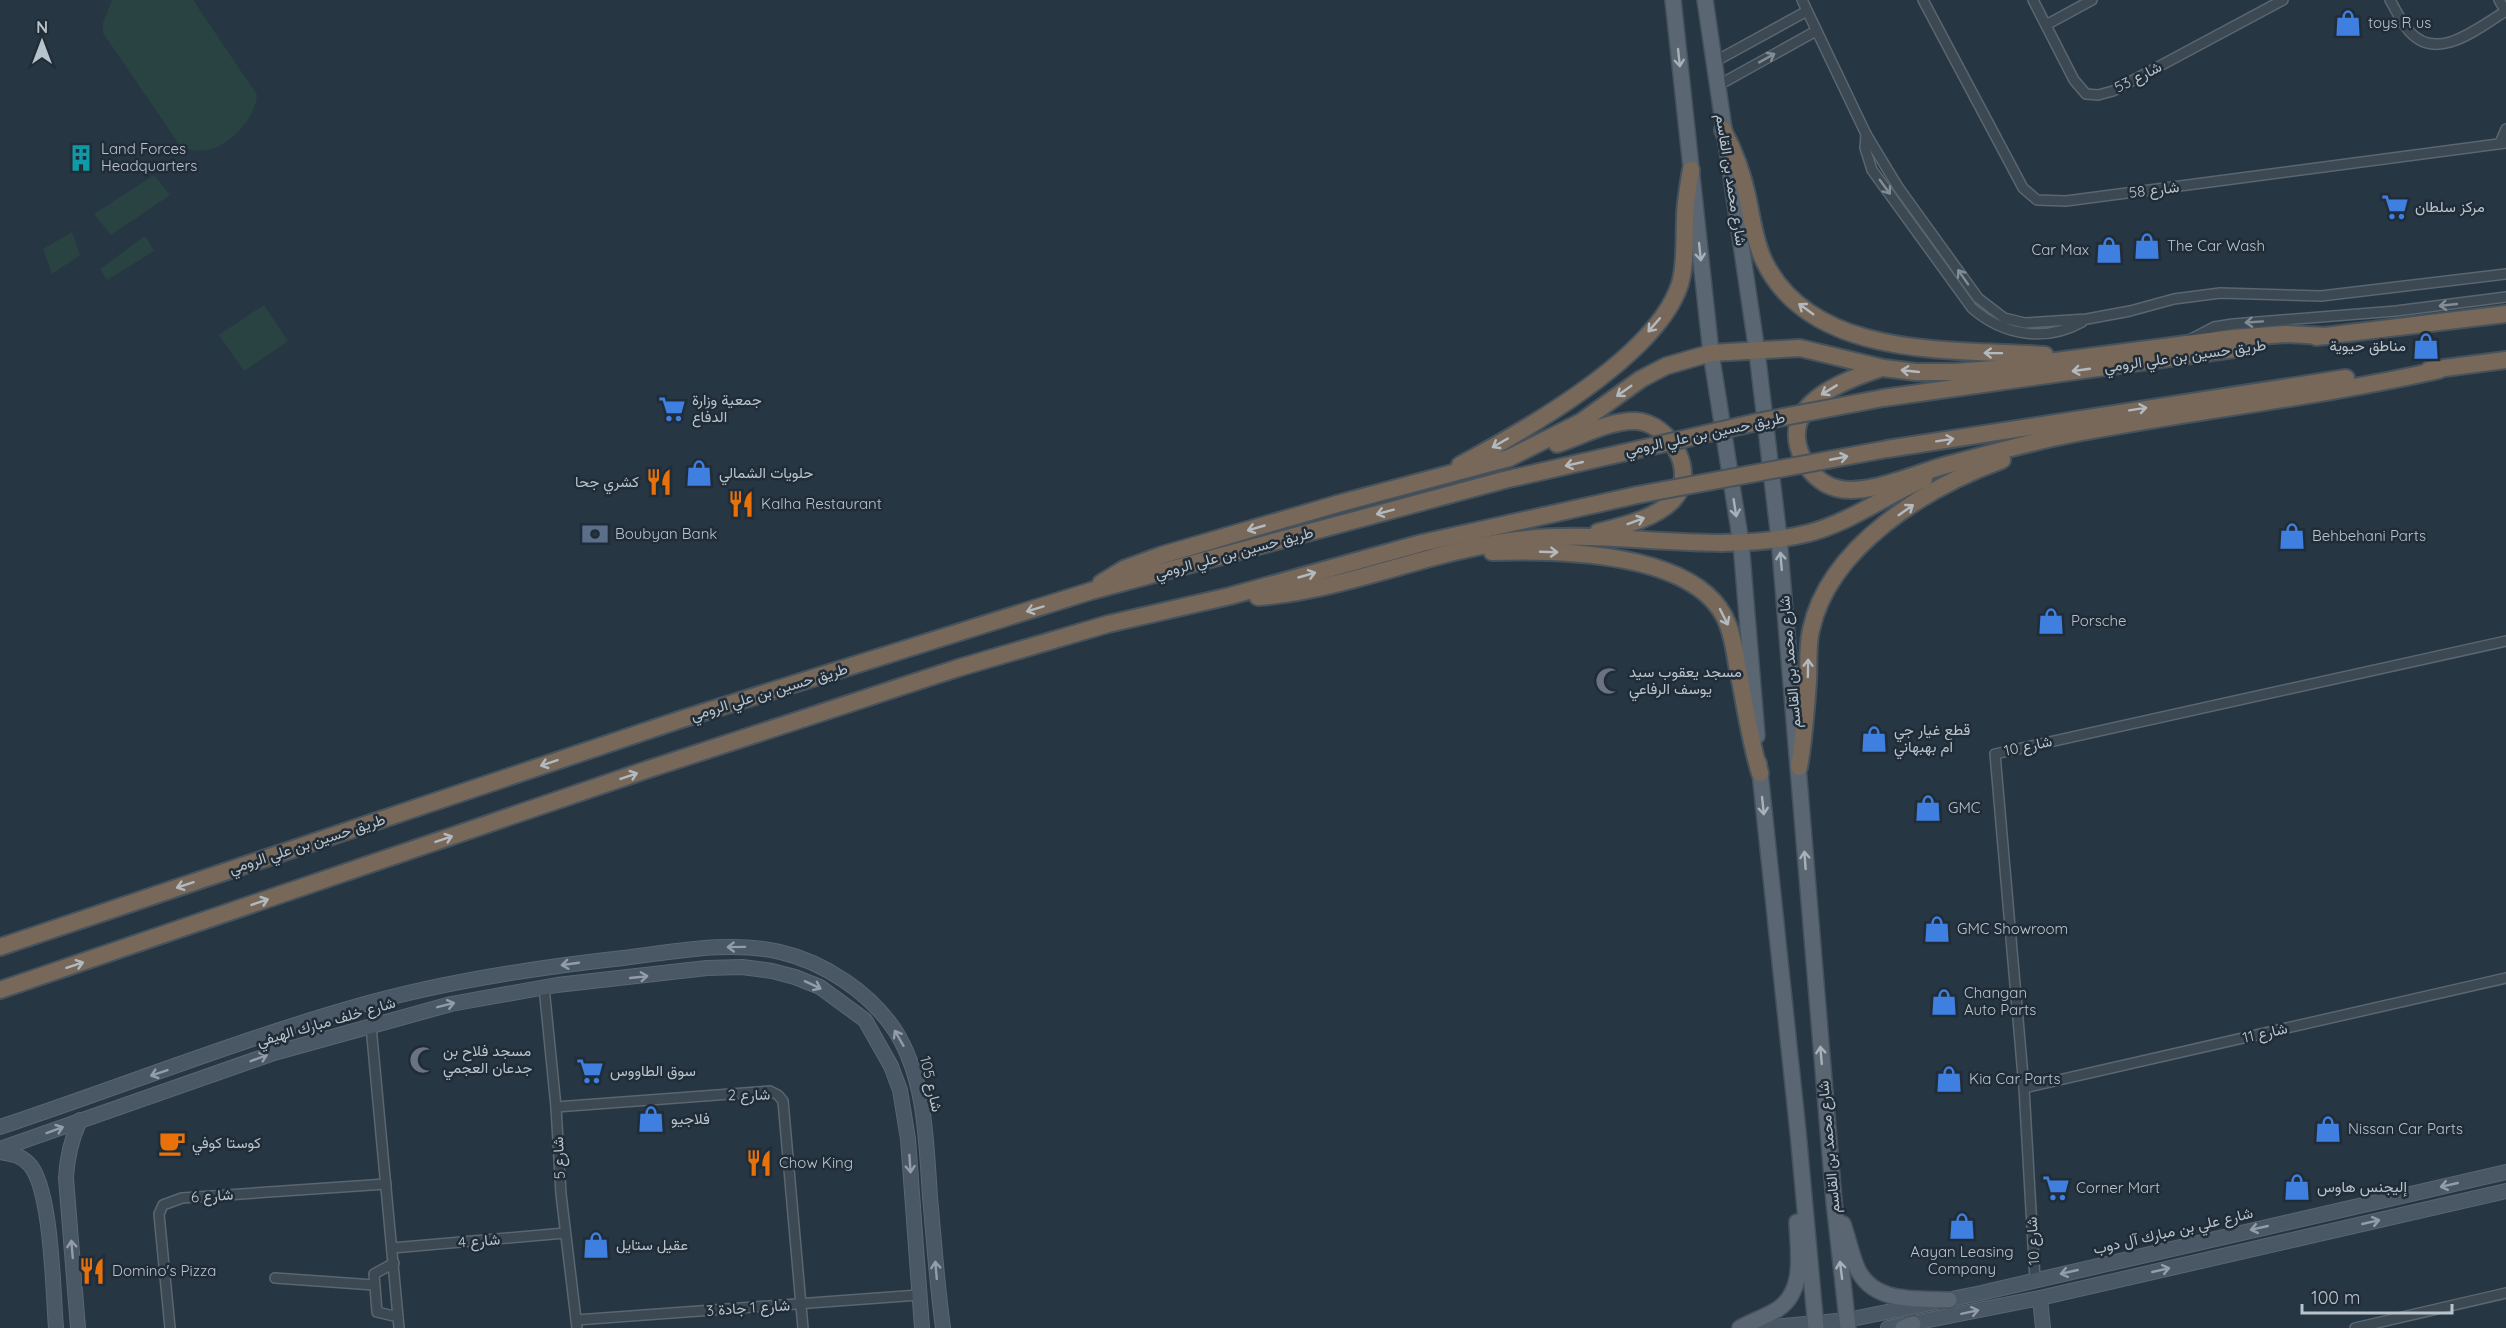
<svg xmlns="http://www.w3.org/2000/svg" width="2506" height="1328" viewBox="0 0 2506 1328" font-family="Quicksand,Vazirmatn,sans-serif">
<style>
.green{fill:#294343}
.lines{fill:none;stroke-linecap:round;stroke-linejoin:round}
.street-casing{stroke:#5a6670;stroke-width:12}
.secondary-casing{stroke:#5a6670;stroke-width:16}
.primary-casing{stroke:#45515c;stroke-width:18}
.highway-casing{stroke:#46535d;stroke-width:20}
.street{stroke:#3c4852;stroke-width:9}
.secondary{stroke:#4a5765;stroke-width:14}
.primary{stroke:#5a6772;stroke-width:15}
.highway{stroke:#786859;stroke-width:16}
.highway-bridge-casing{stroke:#46535d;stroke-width:20;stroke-linecap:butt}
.highway-bridge{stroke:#786859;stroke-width:16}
.oneway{stroke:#a6b1ba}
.oneway2{stroke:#818c95}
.oneway3{stroke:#b2bac0}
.oneway4{stroke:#929da8}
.labels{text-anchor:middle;stroke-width:5;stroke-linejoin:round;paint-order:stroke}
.poi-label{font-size:15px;fill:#b9c3cc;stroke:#202d38;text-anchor:start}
.street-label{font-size:15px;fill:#b9c3cc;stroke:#202d38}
</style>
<rect width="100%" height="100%" fill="#273643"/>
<!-- green -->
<g class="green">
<path d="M112,0H193L257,95C254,127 210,167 179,144L103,33V23Z"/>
<path d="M154,175L170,195L111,235L94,214Z"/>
<path d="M72,232L80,255L52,274L43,249Z"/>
<path d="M145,236L154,251L107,280L100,269Z"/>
<path d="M264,305L288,341L244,371L219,335Z"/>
</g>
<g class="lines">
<defs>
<g id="street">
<path d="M1802,0L1866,134L1898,187L1978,298L2004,318L2025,323L2087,319L2130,311L2174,299L2220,293L2321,296L2506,274"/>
<path d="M1923,0L2023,188L2037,200L2066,201L2506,143"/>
<path d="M2033,0L2074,80L2086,94L2098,95L2113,91L2283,0"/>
<path d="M2390,0C2396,10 2402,24 2410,32C2438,63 2479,27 2506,11"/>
<path d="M2499,0L2506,12"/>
<path d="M2046,25L2092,0"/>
<path d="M1714,62L1807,11"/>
<path d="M1717,86L1816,31"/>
<path d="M1866,134L1865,148L1872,170L1972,308C2004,336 2046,342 2082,322"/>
<path d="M2500,143L2506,129"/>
<path d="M2189,340L2214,327L2233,324L2396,311L2506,297"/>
<path d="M544,987L556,1107L561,1194L577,1328"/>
<path d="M371,1026L399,1328"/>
<path d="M2024,1088L2506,978"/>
<path d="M556,1107L770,1091L778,1095L783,1101L803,1328"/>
<path d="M392,1248L565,1233"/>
<path d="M394,1263L374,1274L377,1312L398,1317"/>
<path d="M275,1278L374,1285"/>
<path d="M2035,1280L2024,1088L1995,754L2506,641"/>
<path d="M576,1320L919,1295"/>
<path d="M170,1328L159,1214L163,1205L182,1198L386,1184"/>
<path d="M2355,1328L2506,1293"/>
</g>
<g id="secondary">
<path d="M0,1127C117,1088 233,1042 351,1008C440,982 532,968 623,958C674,952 729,940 780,952C824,962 871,993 896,1032C926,1081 926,1141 930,1197C934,1241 937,1284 943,1328"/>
<path d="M0,1149L274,1053L451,1004L557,985L707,968L742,967L772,971L795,977L820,987L865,1020L891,1066L900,1090L908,1139L922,1328"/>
<path d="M0,1152C12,1154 20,1155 29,1164C52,1188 53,1293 56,1328"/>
<path d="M2040,1298L2043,1328"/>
<path d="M78,1328L66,1178C67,1156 71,1140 80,1120"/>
<path d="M1764,1328L1847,1320L1981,1293L2506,1172"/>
<path d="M1888,1328L2040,1298L2506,1191"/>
</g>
<g id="primary">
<path d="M1673,0L1711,353L1741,543L1757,736"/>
<path d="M1705,0L1757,352L1779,538L1834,1201L1848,1328"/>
<path d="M1759,763L1798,1132L1816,1328"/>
<path d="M1843,1224C1848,1238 1851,1254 1857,1268C1873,1304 1916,1298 1949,1300"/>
<path d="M1740,1328C1752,1321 1766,1317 1778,1309C1806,1290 1798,1251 1797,1222"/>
<path d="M1903,1328L1913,1324"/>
</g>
<g id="highway">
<path d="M1723,130C1734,151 1742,172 1747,195C1752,217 1754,240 1764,261C1812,360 1953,349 2045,355"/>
<path d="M2316,337L2506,314"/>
<path d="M1882,368C1843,381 1776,404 1803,459C1809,472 1821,484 1836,488C1867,497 1918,472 1950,464C1992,453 2034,441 2077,433C2197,410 2319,397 2439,370"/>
<path d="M2429,370L2506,360"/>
<path d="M1883,398L2234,349"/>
<path d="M1557,444C1582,436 1610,420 1636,421C1670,423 1699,473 1673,500C1655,519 1622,526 1598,532"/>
<path d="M1887,449L2346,378"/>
<path d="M1460,465C1524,431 1657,356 1680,284C1686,263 1684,242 1685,220C1685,203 1688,187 1691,170"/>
<path d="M1492,552C1558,550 1701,551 1728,625C1733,638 1735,652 1737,665C1745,702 1749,738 1760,773"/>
<path d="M1101,583L1124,569L1162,555L1337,504L1509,458L1581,422L1641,379L1666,366L1711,353L1800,348L1883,368L1916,372H1954L1994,369L2233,338L2285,334L2326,336"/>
<path d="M1258,597C1345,590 1425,553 1510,541C1609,526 1711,558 1809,533C1850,522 1885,496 1924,479"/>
<path d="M1799,767C1804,739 1806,710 1808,681C1809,664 1807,647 1811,630C1829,546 1927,487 2002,460"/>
<path d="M0,947L682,719L1091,591L1504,480L1631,451"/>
<path d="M0,990L649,769L958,668L1108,624L1230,596L1422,543L1637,495"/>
</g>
</defs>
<!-- street casing -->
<use href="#street" class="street-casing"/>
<!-- secondary casing -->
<use href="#secondary" class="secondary-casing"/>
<!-- primary casing -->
<use href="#primary" class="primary-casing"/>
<!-- highway casing -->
<use href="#highway" class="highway-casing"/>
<!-- street -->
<use href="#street" class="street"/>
<!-- secondary -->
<use href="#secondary" class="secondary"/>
<!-- primary -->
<use href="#primary" class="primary"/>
<!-- highway -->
<use href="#highway" class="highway"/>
<defs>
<g id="highway-bridge">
<path d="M1631,451L1757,422L1883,398"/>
<path d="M1637,495L1887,449"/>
</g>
</defs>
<!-- highway-bridge casing -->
<use href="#highway-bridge" class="highway-bridge-casing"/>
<!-- highway-bridge -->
<use href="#highway-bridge" class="highway-bridge"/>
</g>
<!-- one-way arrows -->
<defs><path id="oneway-shaft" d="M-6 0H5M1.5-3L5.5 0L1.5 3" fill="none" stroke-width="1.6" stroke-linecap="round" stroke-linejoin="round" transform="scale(1.5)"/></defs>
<g class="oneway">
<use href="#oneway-shaft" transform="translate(1679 58) rotate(84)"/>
<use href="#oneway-shaft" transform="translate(1700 252) rotate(84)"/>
<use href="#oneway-shaft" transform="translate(1735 508) rotate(81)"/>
<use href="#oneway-shaft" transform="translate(1781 561) rotate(-95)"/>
<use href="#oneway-shaft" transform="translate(1763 806) rotate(84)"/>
<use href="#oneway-shaft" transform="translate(1805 860) rotate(-94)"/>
<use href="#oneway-shaft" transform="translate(1821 1055) rotate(-95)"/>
<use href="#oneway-shaft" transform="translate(1841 1270) rotate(-97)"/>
</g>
<g class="oneway2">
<use href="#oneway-shaft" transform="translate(1767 58) rotate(-29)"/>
<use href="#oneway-shaft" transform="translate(1885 187) rotate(54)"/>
<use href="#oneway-shaft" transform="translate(1963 277) rotate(-125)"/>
<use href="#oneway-shaft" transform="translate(2448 305) rotate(174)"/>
<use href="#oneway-shaft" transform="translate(2254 322) rotate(176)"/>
</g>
<g class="oneway3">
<use href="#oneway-shaft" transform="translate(1806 309) rotate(-144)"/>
<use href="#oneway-shaft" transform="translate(1654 325) rotate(131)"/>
<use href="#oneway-shaft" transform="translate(1993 353) rotate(-179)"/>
<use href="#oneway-shaft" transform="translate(2081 370) rotate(172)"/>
<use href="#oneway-shaft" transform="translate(1910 371) rotate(-174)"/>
<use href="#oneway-shaft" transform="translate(1829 390) rotate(149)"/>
<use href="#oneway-shaft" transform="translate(1624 391) rotate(145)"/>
<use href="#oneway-shaft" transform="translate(2138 409) rotate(-9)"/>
<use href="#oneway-shaft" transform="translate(1945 440) rotate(-9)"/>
<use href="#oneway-shaft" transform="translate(1500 443) rotate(150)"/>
<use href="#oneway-shaft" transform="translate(1839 458) rotate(-11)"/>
<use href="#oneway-shaft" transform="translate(1574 464) rotate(167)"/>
<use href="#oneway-shaft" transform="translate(1906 510) rotate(-35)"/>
<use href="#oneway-shaft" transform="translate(1385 512) rotate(165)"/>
<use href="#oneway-shaft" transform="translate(1636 521) rotate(-20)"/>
<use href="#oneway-shaft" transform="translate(1256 528) rotate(164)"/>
<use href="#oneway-shaft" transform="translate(1549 552) rotate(2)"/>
<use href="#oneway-shaft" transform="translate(1307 575) rotate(-16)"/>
<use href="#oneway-shaft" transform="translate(1035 609) rotate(163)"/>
<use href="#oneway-shaft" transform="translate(1724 617) rotate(63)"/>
<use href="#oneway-shaft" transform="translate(1808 668) rotate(-89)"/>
<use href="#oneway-shaft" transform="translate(549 763) rotate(161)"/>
<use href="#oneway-shaft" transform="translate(629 776) rotate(-19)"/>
<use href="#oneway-shaft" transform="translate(444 839) rotate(-19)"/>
<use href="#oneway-shaft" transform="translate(185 885) rotate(162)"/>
<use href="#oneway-shaft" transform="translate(260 902) rotate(-19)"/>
<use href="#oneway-shaft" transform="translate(75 965) rotate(-18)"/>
</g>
<g class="oneway4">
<use href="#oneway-shaft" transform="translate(736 947) rotate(179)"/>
<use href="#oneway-shaft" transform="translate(570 964) rotate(172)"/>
<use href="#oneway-shaft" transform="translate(639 977) rotate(-6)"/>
<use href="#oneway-shaft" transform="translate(813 985) rotate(25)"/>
<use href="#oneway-shaft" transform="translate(446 1005) rotate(-14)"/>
<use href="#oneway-shaft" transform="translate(899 1038) rotate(-120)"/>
<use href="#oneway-shaft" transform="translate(259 1058) rotate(-21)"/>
<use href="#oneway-shaft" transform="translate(159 1073) rotate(161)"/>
<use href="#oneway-shaft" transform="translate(55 1130) rotate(-20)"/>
<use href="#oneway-shaft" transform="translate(910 1164) rotate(86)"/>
<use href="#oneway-shaft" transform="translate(2449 1185) rotate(167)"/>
<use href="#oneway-shaft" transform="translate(2371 1222) rotate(-13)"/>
<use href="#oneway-shaft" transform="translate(2259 1228) rotate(167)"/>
<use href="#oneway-shaft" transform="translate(72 1249) rotate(-95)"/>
<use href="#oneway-shaft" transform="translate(936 1270) rotate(-95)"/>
<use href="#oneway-shaft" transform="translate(2161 1270) rotate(-13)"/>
<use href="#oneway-shaft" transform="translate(2069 1272) rotate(167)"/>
<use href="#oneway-shaft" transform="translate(1970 1312) rotate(-12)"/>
</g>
<!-- icons -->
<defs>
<symbol id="shop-bare" viewBox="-9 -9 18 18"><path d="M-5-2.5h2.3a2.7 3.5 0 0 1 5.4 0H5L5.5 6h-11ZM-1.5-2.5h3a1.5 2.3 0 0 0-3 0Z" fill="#3f7fe0" stroke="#202d38" stroke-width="2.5" paint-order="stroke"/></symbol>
<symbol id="building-bare" viewBox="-9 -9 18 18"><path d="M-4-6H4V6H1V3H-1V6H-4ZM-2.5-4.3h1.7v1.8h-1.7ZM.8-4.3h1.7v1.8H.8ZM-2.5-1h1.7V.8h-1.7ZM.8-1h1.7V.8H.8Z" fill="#0f9aa8" stroke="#202d38" stroke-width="2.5" paint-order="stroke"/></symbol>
<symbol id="supermarket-bare" viewBox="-9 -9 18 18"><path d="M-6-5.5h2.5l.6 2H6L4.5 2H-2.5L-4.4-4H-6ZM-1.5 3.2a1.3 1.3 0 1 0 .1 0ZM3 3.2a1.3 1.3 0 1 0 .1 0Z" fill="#3f7fe0" stroke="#202d38" stroke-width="2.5" paint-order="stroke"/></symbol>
<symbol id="restaurant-bare" viewBox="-9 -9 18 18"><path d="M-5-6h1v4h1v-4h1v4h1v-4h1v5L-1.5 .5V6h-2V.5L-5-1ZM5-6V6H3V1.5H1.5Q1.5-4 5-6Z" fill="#e8710a" stroke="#202d38" stroke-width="2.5" paint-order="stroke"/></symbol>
<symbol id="bank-bare" viewBox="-9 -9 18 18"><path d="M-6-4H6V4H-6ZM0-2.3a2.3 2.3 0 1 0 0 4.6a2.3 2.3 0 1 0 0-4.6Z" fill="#5c6f8a" stroke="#202d38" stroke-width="2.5" paint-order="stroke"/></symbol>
<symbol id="mosque-bare" viewBox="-9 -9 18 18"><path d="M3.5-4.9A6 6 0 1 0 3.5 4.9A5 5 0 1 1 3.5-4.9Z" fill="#6b7280" stroke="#202d38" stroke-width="2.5" paint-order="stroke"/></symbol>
<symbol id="cafe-bare" viewBox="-9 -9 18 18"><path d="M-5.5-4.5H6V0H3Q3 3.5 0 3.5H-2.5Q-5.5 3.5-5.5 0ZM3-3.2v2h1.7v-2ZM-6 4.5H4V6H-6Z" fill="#e8710a" stroke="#202d38" stroke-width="2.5" paint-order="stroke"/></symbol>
</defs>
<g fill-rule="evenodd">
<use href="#shop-bare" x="2329" y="4" width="38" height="38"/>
<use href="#building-bare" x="62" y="139" width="38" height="38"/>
<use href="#supermarket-bare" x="2376" y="188" width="38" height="38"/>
<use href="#shop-bare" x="2128" y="227" width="38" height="38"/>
<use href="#shop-bare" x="2090" y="231" width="38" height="38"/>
<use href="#shop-bare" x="2407" y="327" width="38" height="38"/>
<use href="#supermarket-bare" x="653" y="390" width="38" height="38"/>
<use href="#shop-bare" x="680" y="454" width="38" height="38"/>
<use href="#restaurant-bare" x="640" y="463" width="38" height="38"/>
<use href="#restaurant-bare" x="722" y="485" width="38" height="38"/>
<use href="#bank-bare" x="576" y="515" width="38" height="38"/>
<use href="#shop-bare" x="2273" y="517" width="38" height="38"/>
<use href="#shop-bare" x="2032" y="602" width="38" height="38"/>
<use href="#mosque-bare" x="1590" y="662" width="38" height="38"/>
<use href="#shop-bare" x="1855" y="720" width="38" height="38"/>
<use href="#shop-bare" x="1909" y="789" width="38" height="38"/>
<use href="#shop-bare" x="1918" y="910" width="38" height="38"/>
<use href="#shop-bare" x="1925" y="983" width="38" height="38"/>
<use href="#mosque-bare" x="404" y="1041" width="38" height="38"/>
<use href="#supermarket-bare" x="571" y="1052" width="38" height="38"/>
<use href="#shop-bare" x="1930" y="1060" width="38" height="38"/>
<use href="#shop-bare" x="632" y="1100" width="38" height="38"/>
<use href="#shop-bare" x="2309" y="1110" width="38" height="38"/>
<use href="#cafe-bare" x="153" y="1124" width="38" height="38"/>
<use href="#restaurant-bare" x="740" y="1144" width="38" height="38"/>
<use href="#shop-bare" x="2278" y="1168" width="38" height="38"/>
<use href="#supermarket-bare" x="2037" y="1169" width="38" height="38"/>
<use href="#shop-bare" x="1943" y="1207" width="38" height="38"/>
<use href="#shop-bare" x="577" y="1226" width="38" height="38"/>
<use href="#restaurant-bare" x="73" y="1252" width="38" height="38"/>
</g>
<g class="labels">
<!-- poi labels -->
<g class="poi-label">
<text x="2368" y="28">toys R us</text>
<text x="101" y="154">Land Forces<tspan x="101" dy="17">Headquarters</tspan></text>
<text x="2415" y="212">مركز سلطان</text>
<text x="2167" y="251">The Car Wash</text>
<text x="2089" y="255" text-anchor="end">Car Max</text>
<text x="2406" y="351" text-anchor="end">مناطق حيوية</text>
<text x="692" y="405">جمعية وزارة<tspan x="692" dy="17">الدفاع</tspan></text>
<text x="719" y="478">حلويات الشمالي</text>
<text x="639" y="487" text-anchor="end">كشري جحا</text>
<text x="761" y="509">Kalha Restaurant</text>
<text x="615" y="539">Boubyan Bank</text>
<text x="2312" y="541">Behbehani Parts</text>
<text x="2071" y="626">Porsche</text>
<text x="1629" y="677">مسجد يعقوب سيد<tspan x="1629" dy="17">يوسف الرفاعي</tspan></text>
<text x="1894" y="735">قطع غيار جي<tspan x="1894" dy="17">ام بهبهاني</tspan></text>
<text x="1948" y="813">GMC</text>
<text x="1957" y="934">GMC Showroom</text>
<text x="1964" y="998">Changan<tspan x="1964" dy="17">Auto Parts</tspan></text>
<text x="443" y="1056">مسجد فلاح بن<tspan x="443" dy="17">جدعان العجمي</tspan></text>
<text x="610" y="1076">سوق الطاووس</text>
<text x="1969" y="1084">Kia Car Parts</text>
<text x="671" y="1124">فلاجيو</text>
<text x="2348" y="1134">Nissan Car Parts</text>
<text x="192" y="1148">كوستا كوفي</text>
<text x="779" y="1168">Chow King</text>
<text x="2317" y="1192">إليجنس هاوس</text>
<text x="2076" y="1193">Corner Mart</text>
<text x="616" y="1250">عقيل ستايل</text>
<text x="1962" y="1257" text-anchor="middle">Aayan Leasing<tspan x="1962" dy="17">Company</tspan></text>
<text x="112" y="1276">Domino's Pizza</text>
</g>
<!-- street labels -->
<g class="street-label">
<text transform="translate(2138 77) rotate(-27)" y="5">شارع 53</text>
<text transform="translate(1731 180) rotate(81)" y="5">شارع محمد بن القاسم</text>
<text transform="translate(2154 190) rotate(-7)" y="5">شارع 58</text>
<text transform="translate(2185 356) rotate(-8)" y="5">طريق حسين بن علي الرومي</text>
<text transform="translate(1705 434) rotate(-12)" y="5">طريق حسين بن علي الرومي</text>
<text transform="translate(1234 553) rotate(-15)" y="5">طريق حسين بن علي الرومي</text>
<text transform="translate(1790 662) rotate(-95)" y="5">شارع محمد بن القاسم</text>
<text transform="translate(769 692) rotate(-17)" y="5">طريق حسين بن علي الرومي</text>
<text transform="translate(2028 746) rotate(-12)" y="5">شارع 10</text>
<text transform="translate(307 844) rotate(-18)" y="5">طريق حسين بن علي الرومي</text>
<text transform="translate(326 1022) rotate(-16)" y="5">شارع خلف مبارك الهيفي</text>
<text transform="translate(2265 1033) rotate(-13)" y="5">شارع 11</text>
<text transform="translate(931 1084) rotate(77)" y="5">شارع 105</text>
<text transform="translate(749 1095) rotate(-1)" y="5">شارع 2</text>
<text transform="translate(1829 1147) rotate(-95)" y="5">شارع محمد بن القاسم</text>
<text transform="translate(559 1158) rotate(-93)" y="5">شارع 5</text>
<text transform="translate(212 1196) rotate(-4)" y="5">شارع 6</text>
<text transform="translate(2173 1231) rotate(-13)" y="5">شارع علي بن مبارك آل دوب</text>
<text transform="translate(479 1241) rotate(-5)" y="5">شارع 4</text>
<text transform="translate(2033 1241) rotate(-93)" y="5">شارع 10</text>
<text transform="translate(748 1308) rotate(-4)" y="5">شارع 1 جادة 3</text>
</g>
</g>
<!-- north arrow -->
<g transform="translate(42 42)" stroke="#202d38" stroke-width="4.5" paint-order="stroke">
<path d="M0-4.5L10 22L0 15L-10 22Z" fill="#b9c3cc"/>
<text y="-9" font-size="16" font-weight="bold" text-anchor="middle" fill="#b9c3cc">N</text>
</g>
<!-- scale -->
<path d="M2302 1304v9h150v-9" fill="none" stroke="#b9c3cc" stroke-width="3"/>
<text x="2311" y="1304" font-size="18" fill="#b9c3cc" stroke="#202d38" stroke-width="4.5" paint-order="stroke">100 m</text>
</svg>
